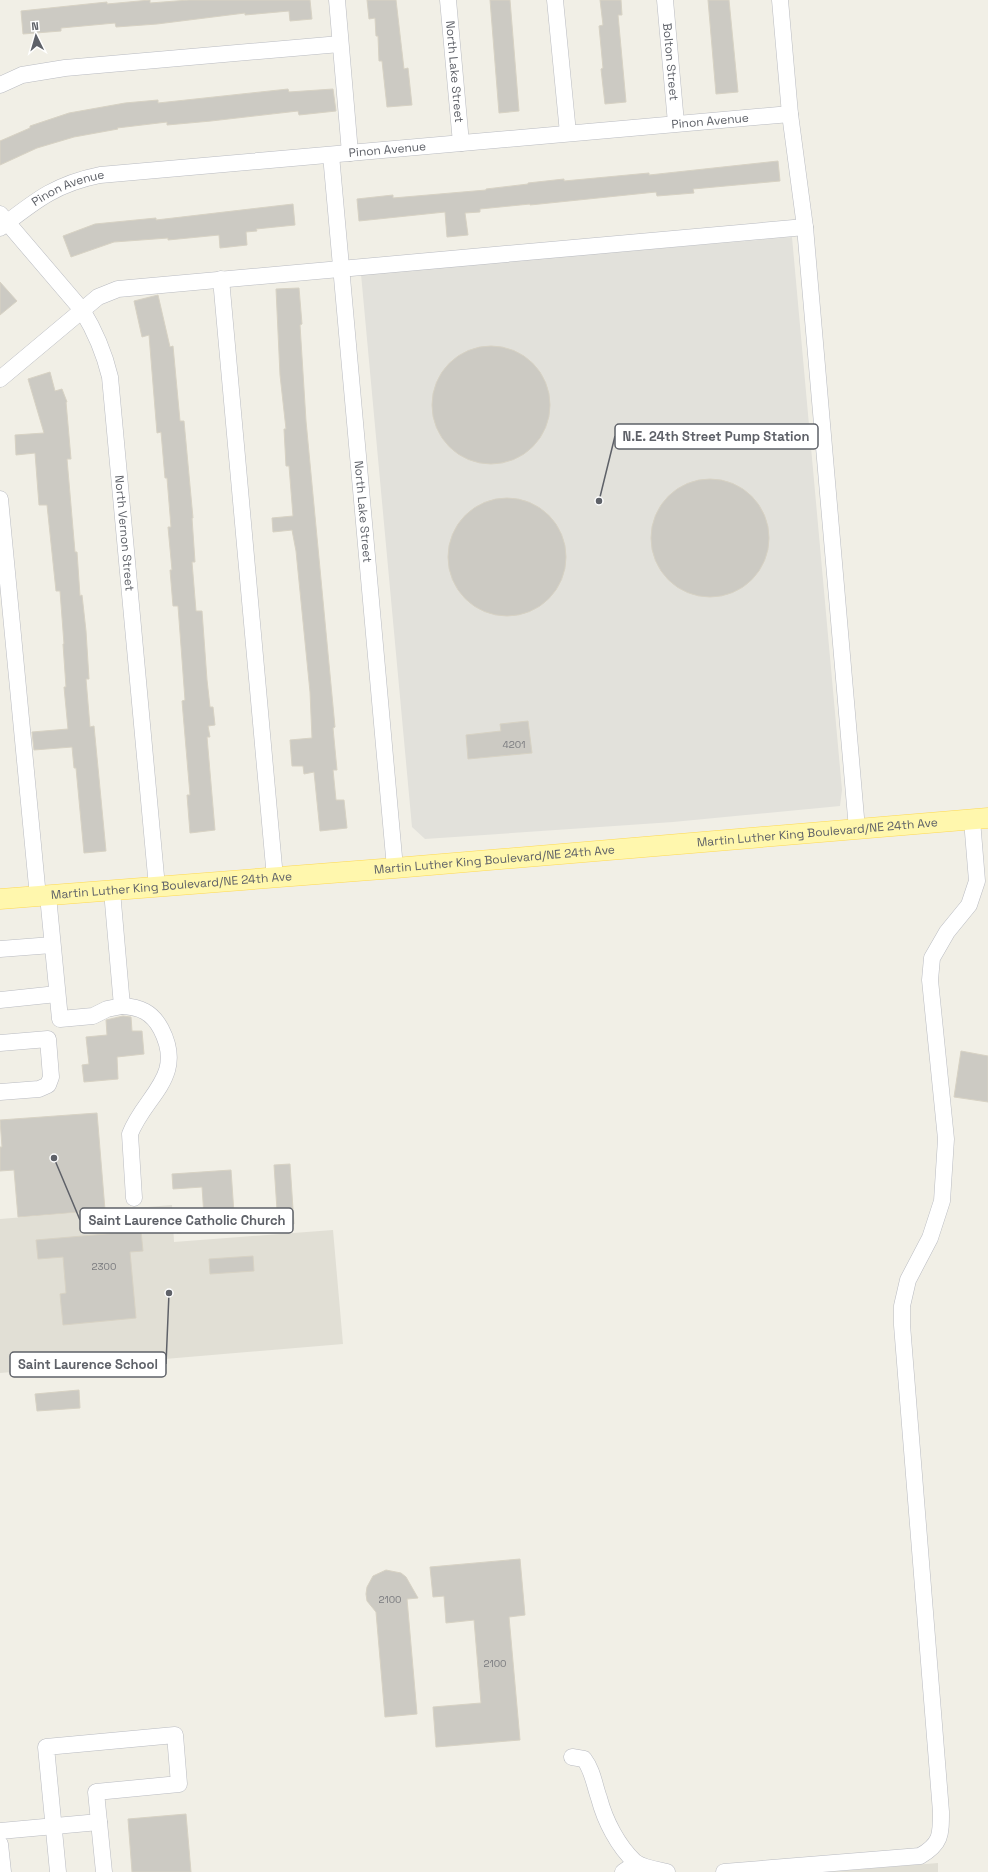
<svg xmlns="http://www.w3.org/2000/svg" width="988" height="1872" viewBox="0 0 988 1872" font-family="'Space Grotesk',sans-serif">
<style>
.industrial{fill:#e2e1db}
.education{fill:#e1dfd5}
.building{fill:#cccac3;stroke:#d7d2c4}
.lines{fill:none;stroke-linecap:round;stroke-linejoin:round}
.minor-casing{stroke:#b9bbc1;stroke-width:17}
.major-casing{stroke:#fed952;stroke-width:21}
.minor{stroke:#fff;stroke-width:16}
.major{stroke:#fff7ad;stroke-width:20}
.labels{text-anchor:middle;stroke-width:3;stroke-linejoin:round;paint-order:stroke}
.number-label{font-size:10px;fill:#7a7b7f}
.street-label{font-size:12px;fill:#5e6168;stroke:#fff}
.leader{fill:none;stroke:#5e6168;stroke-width:1.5}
.callout-dot{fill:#5e6168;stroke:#fff;stroke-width:1.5}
.callout{fill:#fff;stroke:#5e6168;stroke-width:1.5}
.callout-label{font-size:13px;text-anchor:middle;font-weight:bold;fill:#5e6168}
</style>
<rect width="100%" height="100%" fill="#f1efe6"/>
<!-- industrial -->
<path class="industrial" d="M792,237L842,790L840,806L673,822L425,839L412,827L361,274Z"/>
<!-- education -->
<g class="education">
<path d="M172,1205L174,1242L333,1230L343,1344L0,1373V1219Z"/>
<path d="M938,1863V1872H829Z"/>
</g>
<!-- building -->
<g class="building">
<path d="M150,0V3L189,0H310L312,19L290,21L289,11L245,15V13L157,24L116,27L115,23L61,28V31L23,34L21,11L107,2V4Z"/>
<path d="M367,0H396L404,69L408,68L412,105L387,107L382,61H379L378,36H376L375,18L369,19Z"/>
<path d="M490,0H510L519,111L499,113Z"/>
<path d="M600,0H621L622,15H618L626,102L605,104L601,69L603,68L599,26L603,25Z"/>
<path d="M708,0H729L738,92L716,94Z"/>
<path d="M288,89L289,92L333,89L336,111L299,115L298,111L211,121L167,125V122L117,128L118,129L74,137L37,148L0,165V141L30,128V126L69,113L125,103L158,100V103Z"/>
<path d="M778,161L780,181L693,189L694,193L657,196L656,192L530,205V204L480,209V212L465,213L468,235L447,237L445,212L359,221L357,199L393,195V198L486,190V189L528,184V183L564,179V181L649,173V175Z"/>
<path d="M293,204L295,225L256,229L257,231L246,232L247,245L220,248L219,235L168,240V238L114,242L71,257L63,236L95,224L156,218V220Z"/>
<path d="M0,282L17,301L0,315Z"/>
<path d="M299,288L302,324L300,325L306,421L335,727L333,728L337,770H333L336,800H344L347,828L320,831L314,772L304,774L303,766H292L290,740L312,738L310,692L296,551L292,530L273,532L272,518L293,516L289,466H286L284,429H286L280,375L276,289Z"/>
<path d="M158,295L170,347L173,346L180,421H184L193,518H192L195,562H192L196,611H202L207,680L210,707H213L215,725L208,726L210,737H207L215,830L190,833L187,795H190L182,701L185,700L178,606H173L170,570H172L168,527H171L167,478H165L161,432L157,433L149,335L142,337L134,301Z"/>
<circle cx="491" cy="405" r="59"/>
<path d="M50,372L55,391L62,389L67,402H66L71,459H67L75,552H77L80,596L82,595L86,631L89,679H86L90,727L94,726L106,851L84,853L76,768H74L72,747L34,750L32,732L68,729L64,687H66L63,644H64L60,591H56L47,505H39L35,453L16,455L15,435L44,433L28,379Z"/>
<circle cx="710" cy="538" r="59"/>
<circle cx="507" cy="557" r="59"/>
<path d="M528,721L532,753L468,759L466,735L501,731L500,724Z"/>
<path d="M123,1016L131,1017L132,1031H142L144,1054L117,1057L118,1079L84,1082L82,1065L89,1064L86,1037L107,1035L106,1020Z"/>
<path d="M961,1051L988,1056V1102L954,1097Z"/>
<path d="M97,1113L105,1210L18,1217L14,1170L0,1171V1147H2L0,1120Z"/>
<path d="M290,1164L294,1224L278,1225L274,1165Z"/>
<path d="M231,1170L235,1228L177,1233L176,1218L204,1216L202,1187L173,1189L172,1174Z"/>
<path d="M141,1231L143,1251L130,1252L136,1318L63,1325L60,1294L66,1293L63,1257L38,1259L36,1240Z"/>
<path d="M253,1256L254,1271L210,1274L209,1259Z"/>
<path d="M79,1390L80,1408L37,1411L35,1394Z"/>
<path d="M520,1559L525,1615L509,1617L520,1740L436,1747L433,1707L481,1703L474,1620L446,1623L444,1596L433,1597L430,1567Z"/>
<path d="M386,1570L401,1573L406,1577L418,1598L407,1599L417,1714L385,1717L376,1612L367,1601L366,1594L367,1587L373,1576Z"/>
<path d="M186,1814L191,1872H132L128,1819Z"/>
</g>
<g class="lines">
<defs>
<g id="minor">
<path d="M337,0L350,153"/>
<path id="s1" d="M448,0L461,143"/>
<path d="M555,0L568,133"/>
<path id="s2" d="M665,0L676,123"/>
<path d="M780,0L790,114L805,227L857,829"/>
<path d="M0,85L22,75L65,68L340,44"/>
<path id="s3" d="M331,155L395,868"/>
<path id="s4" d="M0,214L82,310C95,331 104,352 110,377L157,887"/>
<path id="s5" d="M0,228C35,201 55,184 100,175L790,114"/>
<path d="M221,279L275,878"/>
<path d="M0,379L98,297L118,289L805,227"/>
<path d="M0,499L38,897"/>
<path d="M48,896L60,1019L93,1016L107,1009L122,1006L112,891"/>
<path d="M0,949L52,945"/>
<path d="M0,1000L57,994"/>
<path d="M122,1006C140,1007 152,1012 161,1029C186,1077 145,1095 130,1134L134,1198"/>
<path d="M0,1043L48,1039L51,1077L48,1085L39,1089L0,1092"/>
<path d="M572,1757L584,1759C593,1771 594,1784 599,1798C605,1821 618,1846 635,1862C643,1868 658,1870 667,1872"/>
<path d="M0,1831L99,1822"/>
<path d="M0,1844L3,1872"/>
<path d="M58,1872L46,1747L175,1735L179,1784L96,1792L104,1872"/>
<path d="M623,1872L636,1863"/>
<path d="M724,1872L920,1856C941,1844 941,1835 941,1812L902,1325V1306L908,1280L930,1238L942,1201L946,1139L930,980L932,958L947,932L969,905L977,881L972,820"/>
</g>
<g id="major">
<path id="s6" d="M0,899L395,868L988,818"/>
</g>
</defs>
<!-- minor casing -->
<use href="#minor" class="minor-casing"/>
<!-- major casing -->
<use href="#major" class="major-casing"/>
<!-- minor -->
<use href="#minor" class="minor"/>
<!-- major -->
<use href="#major" class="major"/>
</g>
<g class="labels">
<!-- number labels -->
<g class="number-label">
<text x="514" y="748">4201</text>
<text x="104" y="1270">2300</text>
<text x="390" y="1603">2100</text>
<text x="495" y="1667">2100</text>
</g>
<!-- street labels -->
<g class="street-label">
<text dy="4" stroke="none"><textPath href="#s2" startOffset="62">Bolton Street</textPath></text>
<text dy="4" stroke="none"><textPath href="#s1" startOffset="72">North Lake Street</textPath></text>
<text dy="4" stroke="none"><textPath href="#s5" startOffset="727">Pinon Avenue</textPath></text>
<text dy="4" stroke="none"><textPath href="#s5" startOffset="403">Pinon Avenue</textPath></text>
<text dy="4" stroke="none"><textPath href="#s5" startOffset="80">Pinon Avenue</textPath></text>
<text dy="4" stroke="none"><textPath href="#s3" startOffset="358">North Lake Street</textPath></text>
<text dy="4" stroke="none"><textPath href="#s4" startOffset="356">North Vernon Street</textPath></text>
<text dy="4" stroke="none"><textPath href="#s6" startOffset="820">Martin Luther King Boulevard/NE 24th Ave</textPath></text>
<text dy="4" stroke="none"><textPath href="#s6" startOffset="496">Martin Luther King Boulevard/NE 24th Ave</textPath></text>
<text dy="4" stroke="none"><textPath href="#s6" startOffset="172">Martin Luther King Boulevard/NE 24th Ave</textPath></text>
</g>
</g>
<!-- callouts -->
<path class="leader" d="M599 501L615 436M54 1158L80 1220M169 1293L166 1364"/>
<g class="callout-dot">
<circle cx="599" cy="501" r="4"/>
<circle cx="54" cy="1158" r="4"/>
<circle cx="169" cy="1293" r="4"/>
</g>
<g class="callout">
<rect x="615" y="424" width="203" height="25" rx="4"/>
<rect x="80" y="1208" width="213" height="25" rx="4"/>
<rect x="10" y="1352" width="156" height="25" rx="4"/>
</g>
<g class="callout-label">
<text x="716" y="441">N.E. 24th Street Pump Station</text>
<text x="187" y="1225">Saint Laurence Catholic Church</text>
<text x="88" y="1369">Saint Laurence School</text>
</g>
<!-- north arrow -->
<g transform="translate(36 36) rotate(355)" stroke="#ffffff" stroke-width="3" paint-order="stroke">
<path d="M0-3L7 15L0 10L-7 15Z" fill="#5e6168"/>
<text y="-6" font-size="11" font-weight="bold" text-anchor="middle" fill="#5e6168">N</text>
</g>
</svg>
